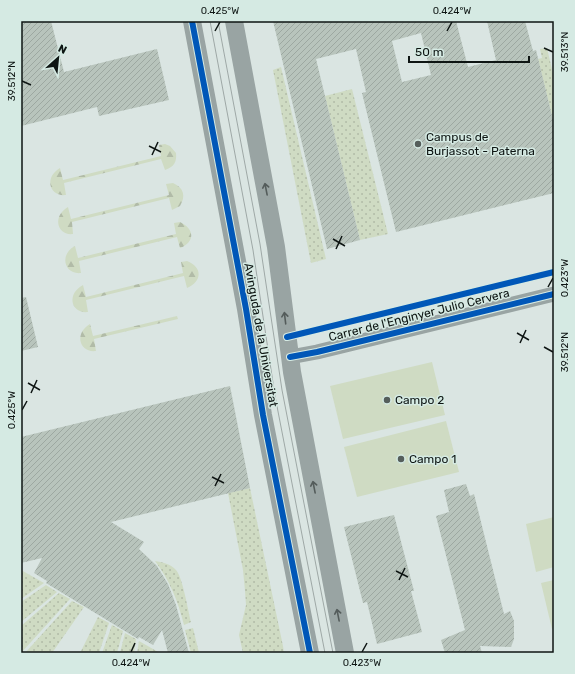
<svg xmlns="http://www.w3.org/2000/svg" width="575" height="674" viewBox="0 0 575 674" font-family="Rubik,sans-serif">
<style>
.grass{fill:url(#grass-dots)}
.forest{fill:url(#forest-firs)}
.pitch{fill:#cfdbc3}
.building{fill:url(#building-hatch);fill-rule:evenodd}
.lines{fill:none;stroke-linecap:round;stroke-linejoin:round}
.minor{stroke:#99a4a3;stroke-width:15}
.tertiary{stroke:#99a4a3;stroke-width:18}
.tram{stroke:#9ea8a6;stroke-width:1}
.cycleway-casing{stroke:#d5eae3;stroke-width:8}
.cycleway{stroke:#0057b8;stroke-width:6}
.oneway{stroke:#545c5b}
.ticks{fill:none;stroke:#0e1513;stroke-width:1.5}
.poi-dot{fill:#555e5b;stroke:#d5eae3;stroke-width:1.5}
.labels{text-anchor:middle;stroke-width:3;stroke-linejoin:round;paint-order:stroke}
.poi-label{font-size:12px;fill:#0e1513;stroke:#d5eae3;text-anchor:start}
.street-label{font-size:12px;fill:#0e1513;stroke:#d5eae3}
.neatline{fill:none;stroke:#0e1513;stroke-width:1.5}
.ticks-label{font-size:10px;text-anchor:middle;fill:#0e1513}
</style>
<defs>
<pattern id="grass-dots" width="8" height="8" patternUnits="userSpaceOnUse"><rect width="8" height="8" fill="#cfdbc3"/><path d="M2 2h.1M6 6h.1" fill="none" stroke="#b1bba7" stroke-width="1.8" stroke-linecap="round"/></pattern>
<pattern id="forest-firs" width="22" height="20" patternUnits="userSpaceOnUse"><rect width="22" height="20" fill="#cfdbc3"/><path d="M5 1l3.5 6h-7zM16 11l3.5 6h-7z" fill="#b1bba7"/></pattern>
<pattern id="building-hatch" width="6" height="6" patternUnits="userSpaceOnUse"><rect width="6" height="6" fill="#b8c4bc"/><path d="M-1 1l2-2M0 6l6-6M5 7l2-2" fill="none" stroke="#9da8a1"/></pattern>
</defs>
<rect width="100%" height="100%" fill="#dae5e2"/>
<!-- grass -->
<g class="grass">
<path d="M547,48L554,78V124L538,59L542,58L540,49Z"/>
<path d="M281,67L326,259L311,263L273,70Z"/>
<path d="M352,89L388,234L360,240L325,96Z"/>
<path d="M250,488L283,646L284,653H243L239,635L246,605L245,591L243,570L228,493Z"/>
<path d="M155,561C162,562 171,564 176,570C183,578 188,611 191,622L184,625C178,601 170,581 155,561Z"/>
<path d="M21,570L44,583L21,599Z"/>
<path d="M46,585L57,592L21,622V602Z"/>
<path d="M59,593L70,599L21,653V626Z"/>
<path d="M72,601L84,607L52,653H25Z"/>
<path d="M98,617L109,623L99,653H80Z"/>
<path d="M112,625L123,631L117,653H102Z"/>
<path d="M193,628L199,653H191L185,630Z"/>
<path d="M125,633L136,639L134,653H120Z"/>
<path d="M139,641L160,653H137Z"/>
</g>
<!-- forest -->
<g class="forest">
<path d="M165,144L170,146L176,153C177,162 174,167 165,170L161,159L64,183L66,195C49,197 44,177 60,168L63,180L161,156L159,145Z"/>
<path d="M173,183C184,188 186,196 180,206L172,210L169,198L72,222L73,234C57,236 52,216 68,207L71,219L169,195L166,184Z"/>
<path d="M180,222C195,229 195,242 180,248L177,237L79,261L81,273C64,275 59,254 75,246L78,258L176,234L174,223Z"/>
<path d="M187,261C203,267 202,282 187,288L184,276L86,300L88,312C71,314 66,294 83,285L86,297L183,273L181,262Z"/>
<path d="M177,316L178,319L94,339L96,351C79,353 74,333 90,324L93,336Z"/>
</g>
<!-- pitch -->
<g class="pitch">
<path d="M432,362L445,415L343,439L330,386Z"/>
<path d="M446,421L459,472L357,497L344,447Z"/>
<path d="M554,517V567L536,572L526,524Z"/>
<path d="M554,580V628L552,629L541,583Z"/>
</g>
<!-- building -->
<g class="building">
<path d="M21,21H51L64,72L157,49L169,100L99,116L97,107L21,126Z"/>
<path d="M273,21H456L468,67L496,60L487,21H525L533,51L536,50L554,124V193L396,232L362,93L366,92L356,49L316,59L360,240L327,249ZM421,33L431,75L402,82L392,41Z"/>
<path d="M26,297L38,347L21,351V298Z"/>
<path d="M230,386L250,488L111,522L144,542L139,549L157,566L168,584L176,605L189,653H168L162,630L153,645L139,637L138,639L46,583L47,581L34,573L42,558L21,563V437Z"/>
<path d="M466,484L470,496L474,494L504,614L510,611L514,621V639L511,647L480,646L482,653H445L441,640L465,630L436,516L449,512L444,490Z"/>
<path d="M394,515L414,591H411L422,632L377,644L367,602L363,603L344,527Z"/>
</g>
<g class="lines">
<!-- minor -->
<path class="minor" d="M290,357L317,352L554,294"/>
<!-- tertiary -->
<g class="tertiary">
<path d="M192,21L246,309L263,415L310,653"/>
<path d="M234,21L276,247L292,372L345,653"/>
</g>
<!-- tram -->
<g class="tram">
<path d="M210,21L253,250L275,396L325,653"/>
<path d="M218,21L260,244L282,390L333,653"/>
</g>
<defs>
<g id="cycleway">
<path d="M192,21L246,309L263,415L310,653"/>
<path d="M287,337L554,272"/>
<path d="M290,357L317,352L554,294"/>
</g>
</defs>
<!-- cycleway casing -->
<use href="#cycleway" class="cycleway-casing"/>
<!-- cycleway -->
<use href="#cycleway" class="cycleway"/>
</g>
<!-- one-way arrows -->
<defs><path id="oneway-shaft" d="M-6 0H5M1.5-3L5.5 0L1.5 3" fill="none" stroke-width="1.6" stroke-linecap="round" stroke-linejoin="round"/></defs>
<g class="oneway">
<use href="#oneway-shaft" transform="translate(266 189) rotate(-101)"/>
<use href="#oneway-shaft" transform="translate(285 318) rotate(-97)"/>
<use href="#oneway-shaft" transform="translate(314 487) rotate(-101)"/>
<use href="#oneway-shaft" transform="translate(338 615) rotate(-101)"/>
</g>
<!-- ticks -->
<path class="ticks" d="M215,31L220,22M447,31L452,22M544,48L553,52M22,81L31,85M149,146L161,152M152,155L158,142M333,239L345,246M336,249L342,236M548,287L553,278M517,333L529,340M520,343L526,330M544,347L553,352M28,383L40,390M31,393L37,380M22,410L27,401M212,477L224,483M215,486L221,474M396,571L408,577M399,580L405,568M131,652L135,643M362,652L367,643"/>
<!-- markers -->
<g class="poi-dot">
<circle cx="418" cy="144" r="4"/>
<circle cx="387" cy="400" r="4"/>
<circle cx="401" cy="459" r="4"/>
</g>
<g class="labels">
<!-- poi labels -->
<g class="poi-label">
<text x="426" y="141">Campus de<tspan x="426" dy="14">Burjassot - Paterna</tspan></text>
<text x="395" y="404">Campo 2</text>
<text x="409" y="463">Campo 1</text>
</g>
<!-- street labels -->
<g class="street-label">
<text transform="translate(419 315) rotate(-14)" y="4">Carrer de l'Enginyer Julio Cervera</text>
<text transform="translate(261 335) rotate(80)" y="4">Avinguda de la Universitat</text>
</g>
</g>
<!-- border -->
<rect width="575" height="674" fill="none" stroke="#d5eae3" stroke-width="44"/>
<!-- north arrow -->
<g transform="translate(58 58) rotate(27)" stroke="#d5eae3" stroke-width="3" paint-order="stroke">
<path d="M0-3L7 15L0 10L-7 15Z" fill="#0e1513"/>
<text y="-6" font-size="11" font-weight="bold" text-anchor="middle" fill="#0e1513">N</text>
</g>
<!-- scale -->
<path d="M409 56v6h120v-6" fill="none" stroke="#0e1513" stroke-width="2"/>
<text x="415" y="56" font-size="12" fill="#0e1513" stroke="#d5eae3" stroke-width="3" paint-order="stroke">50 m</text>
<rect x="22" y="22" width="531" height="630" class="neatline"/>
<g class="ticks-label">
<text x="220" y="14">0.425°W</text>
<text x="452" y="14">0.424°W</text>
<text transform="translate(564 52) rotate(-90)" y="4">39.513°N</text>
<text transform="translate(11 81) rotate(-90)" y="4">39.512°N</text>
<text transform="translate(564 278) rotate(-90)" y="4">0.423°W</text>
<text transform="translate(564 352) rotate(-90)" y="4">39.512°N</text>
<text transform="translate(11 410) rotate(-90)" y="4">0.425°W</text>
<text x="131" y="666">0.424°W</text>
<text x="362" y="666">0.423°W</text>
</g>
</svg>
